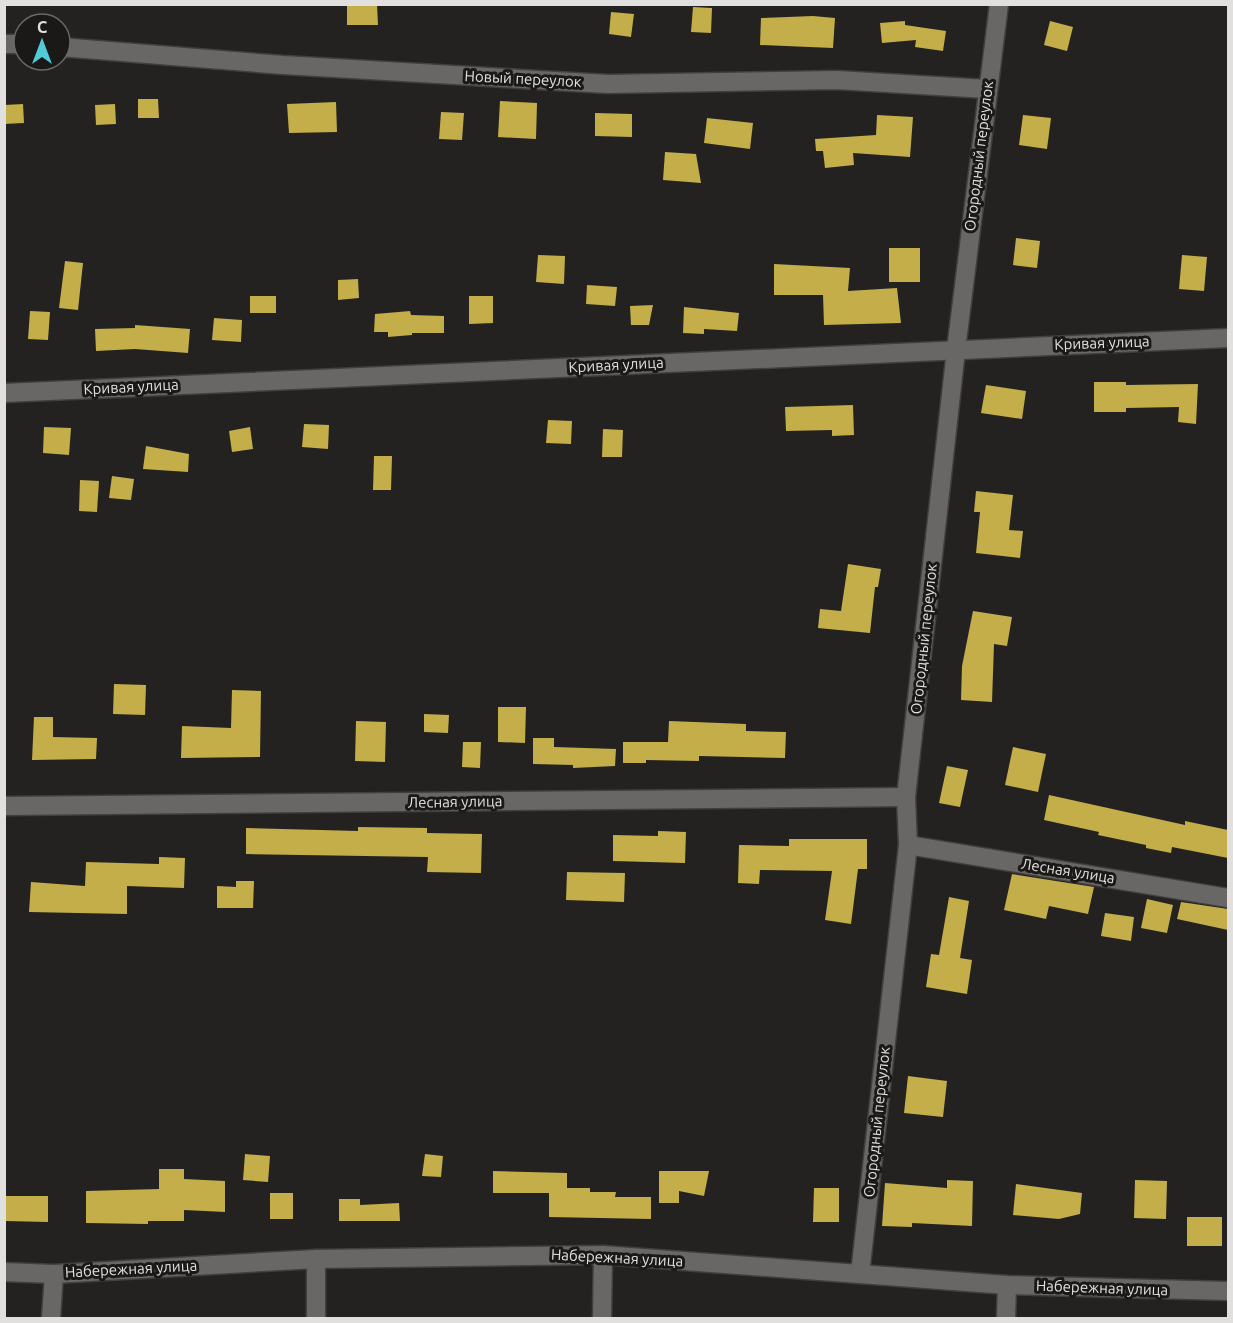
<svg xmlns="http://www.w3.org/2000/svg" width="1233" height="1323" viewBox="0 0 1233 1323" font-family="Ubuntu,sans-serif">
<style>
.building{fill:#c3ae49}
.lines{fill:none;stroke-linecap:round;stroke-linejoin:round}
.minor-casing{stroke:#403f3d;stroke-width:21}
.minor{stroke:#696765;stroke-width:18}
.labels{text-anchor:middle;stroke-width:6;stroke-linejoin:round;paint-order:stroke}
.street-label{font-size:15px;fill:#e1e0de;stroke:#1a1917}
</style>
<rect width="100%" height="100%" fill="#242220"/>
<!-- building -->
<g class="building">
<path d="M347,4H377L378,25H347Z"/>
<path d="M693,7L712,8L711,33L691,32Z"/>
<path d="M611,12L634,14L631,37L609,34Z"/>
<path d="M813,16L835,18L833,48L760,45L761,18Z"/>
<path d="M905,21V25L946,31L943,51L915,47L916,40L882,43L880,23Z"/>
<path d="M1050,21L1073,27L1067,51L1044,45Z"/>
<path d="M138,99H158L159,118H138Z"/>
<path d="M500,101L537,103L536,139L498,137Z"/>
<path d="M336,102L337,132L289,133L287,104Z"/>
<path d="M23,104L24,123L4,124V105Z"/>
<path d="M115,104L116,124L96,125L95,105Z"/>
<path d="M441,112L464,113L462,140L439,139Z"/>
<path d="M595,113L632,114V137L595,136Z"/>
<path d="M877,115L913,117L910,157L853,153L854,165L825,168L823,151H816L815,139L876,135Z"/>
<path d="M1023,115L1051,118L1047,149L1019,145Z"/>
<path d="M707,118L753,123L750,149L704,143Z"/>
<path d="M665,152L696,154L701,183L663,180Z"/>
<path d="M1016,238L1040,241L1037,268L1013,265Z"/>
<rect x="889" y="248" width="31" height="34"/>
<path d="M538,255L565,256L564,284L536,282Z"/>
<path d="M1182,255L1207,257L1204,291L1179,289Z"/>
<path d="M65,261L83,263L78,310L59,308Z"/>
<path d="M774,264L850,268L848,291L897,288L901,323L824,325L823,295H774Z"/>
<path d="M358,279L359,298L338,300V280Z"/>
<path d="M587,285L617,287L615,306L586,304Z"/>
<rect x="250" y="296" width="26" height="17"/>
<path d="M469,296H493V323L469,324Z"/>
<path d="M653,305L649,325H631L630,306Z"/>
<path d="M684,307L739,313L737,331L704,329V334L683,333Z"/>
<path d="M30,311L50,312L48,340L28,339Z"/>
<path d="M410,311L411,315L444,316V333H412V335L388,337V332H374L375,314Z"/>
<path d="M214,318L242,320L241,342L212,340Z"/>
<path d="M135,325L190,329L188,353L135,349L96,351L95,329L135,328Z"/>
<path d="M1094,382H1126V385L1198,384L1196,424L1178,422L1179,407L1126,408V412H1094Z"/>
<path d="M986,385L1026,391L1022,419L981,413Z"/>
<path d="M853,405L854,435L832,436V430L786,431L785,407Z"/>
<path d="M548,420L572,421L571,444L546,443Z"/>
<path d="M304,424L329,425L328,449L302,447Z"/>
<path d="M44,427L71,428L69,455L43,453Z"/>
<path d="M250,427L253,449L232,452L229,431Z"/>
<path d="M603,429L623,430L622,457H602Z"/>
<path d="M146,446L189,454L188,472L143,469Z"/>
<path d="M374,456H392L391,490H373Z"/>
<path d="M112,476L134,479L131,500L109,498Z"/>
<path d="M80,480L99,481L97,512L79,511Z"/>
<path d="M976,491L1013,495L1009,530L1023,531L1020,558L976,553L980,512H974Z"/>
<path d="M848,564L881,569L878,587H875L870,633L818,628L820,609L841,611Z"/>
<path d="M973,611L1012,617L1007,646L994,644L992,702L961,700L962,666Z"/>
<path d="M114,684L146,685L145,715L113,714Z"/>
<path d="M232,690L261,691L260,757L181,758L182,726L231,728Z"/>
<path d="M498,707H526L525,743L498,742Z"/>
<path d="M424,714L449,715L448,733L424,732Z"/>
<path d="M34,717H53V737L97,738L96,759L32,760Z"/>
<path d="M356,721L386,722L385,762L355,761Z"/>
<path d="M669,721L746,724V731L786,732L785,758L699,756V761L646,760V763H623V742H668Z"/>
<path d="M533,738H554V747L616,749L615,766L573,768V765L533,764Z"/>
<path d="M463,742H481L480,768L462,767Z"/>
<path d="M1013,747L1046,754L1038,792L1005,785Z"/>
<path d="M947,766L968,770L960,807L939,803Z"/>
<path d="M1049,795L1185,825V821L1228,830V858L1172,847L1171,853L1146,848V845L1098,835L1099,832L1044,820Z"/>
<path d="M358,827L427,828V833L482,834L481,873L427,872L428,857L246,854V828L358,831Z"/>
<path d="M658,831L686,832L685,863L613,861V835L658,836Z"/>
<path d="M789,839H867V869H858L851,924L825,920L832,871L760,870L759,884L738,883L739,845L789,846Z"/>
<path d="M159,857L185,858L184,888L127,886V914L29,912L31,882L85,886L86,862L159,864Z"/>
<path d="M567,872L625,873L624,902L566,900Z"/>
<path d="M1012,874L1094,887L1088,914L1049,906L1046,919L1004,910Z"/>
<path d="M236,881H254L253,908H217V886L236,887Z"/>
<path d="M949,897L969,901L960,958L972,960L967,994L926,987L931,954L939,955Z"/>
<path d="M1147,899L1173,905L1167,933L1141,928Z"/>
<path d="M1181,902L1228,909V930L1177,919Z"/>
<path d="M1105,913L1134,917L1131,941L1101,936Z"/>
<path d="M908,1076L947,1081L943,1117L904,1113Z"/>
<path d="M245,1154L270,1156L268,1182L243,1180Z"/>
<path d="M425,1154L443,1156L441,1177L422,1176Z"/>
<path d="M159,1169H184V1179L225,1181V1212L184,1210V1221H148V1224L86,1223V1191L159,1189Z"/>
<path d="M493,1171L567,1173V1188H590V1192H616L615,1197H651V1219L549,1217V1193H493Z"/>
<path d="M659,1171H709L704,1196L679,1191V1203H659Z"/>
<path d="M947,1180L973,1181L972,1226L912,1223V1227L882,1226L885,1183L947,1188Z"/>
<path d="M1135,1180L1167,1181L1166,1219L1134,1218Z"/>
<path d="M1016,1184L1082,1193L1080,1214L1059,1219L1013,1215Z"/>
<path d="M814,1188H839V1222H813Z"/>
<rect x="270" y="1193" width="23" height="26"/>
<path d="M4,1196H48V1222L4,1221Z"/>
<path d="M339,1199H360V1205L399,1203L400,1221H339Z"/>
<rect x="1187" y="1217" width="35" height="29"/>
</g>
<g class="lines">
<defs>
<g id="minor">
<path d="M4,44H24"/>
<path d="M60,47L283,65L608,84L837,80L987,89"/>
<path d="M4,393L1228,338"/>
<path d="M4,806L906,797"/>
<path d="M908,845L1228,898"/>
<path d="M316,1259V1318"/>
<path d="M4,1272L54,1274L316,1259L603,1255L1007,1285L1228,1291"/>
<path d="M860,1274L908,845L906,797L956,350L999,4"/>
<path d="M51,1318L54,1274"/>
<path d="M602,1318L603,1255"/>
<path d="M1006,1318L1007,1285"/>
</g>
</defs>
<!-- minor casing -->
<use href="#minor" class="minor-casing"/>
<!-- minor -->
<use href="#minor" class="minor"/>
</g>
<g class="labels">
<!-- street labels -->
<g class="street-label">
<text transform="translate(523 79) rotate(3)" y="5">Новый переулок</text>
<text transform="translate(979 156) rotate(-83)" y="5">Огородный переулок</text>
<text transform="translate(1102 343) rotate(-2)" y="5">Кривая улица</text>
<text transform="translate(616 365) rotate(-3)" y="5">Кривая улица</text>
<text transform="translate(131 387) rotate(-3)" y="5">Кривая улица</text>
<text transform="translate(924 639) rotate(-84)" y="5">Огородный переулок</text>
<text transform="translate(455 802) rotate(-1)" y="5">Лесная улица</text>
<text transform="translate(1068 871) rotate(9)" y="5">Лесная улица</text>
<text transform="translate(877 1122) rotate(-84)" y="5">Огородный переулок</text>
<text transform="translate(617 1258) rotate(3)" y="5">Набережная улица</text>
<text transform="translate(131 1269) rotate(-3)" y="5">Набережная улица</text>
<text transform="translate(1102 1288) rotate(2)" y="5">Набережная улица</text>
</g>
</g>
<!-- border -->
<rect width="1233" height="1323" fill="none" stroke="#e1e0de" stroke-width="12"/>
<!-- north arrow -->
<g transform="translate(42 42)"><circle r="28" fill="#1a1917" stroke="#6a6967" stroke-width="1.5"/>
<path d="M0-4.5L10 22L0 15L-10 22Z" fill="#52cbd9"/>
<text y="-9" font-size="16" font-weight="bold" text-anchor="middle" fill="#e1e0de">С</text>
</g>
</svg>
